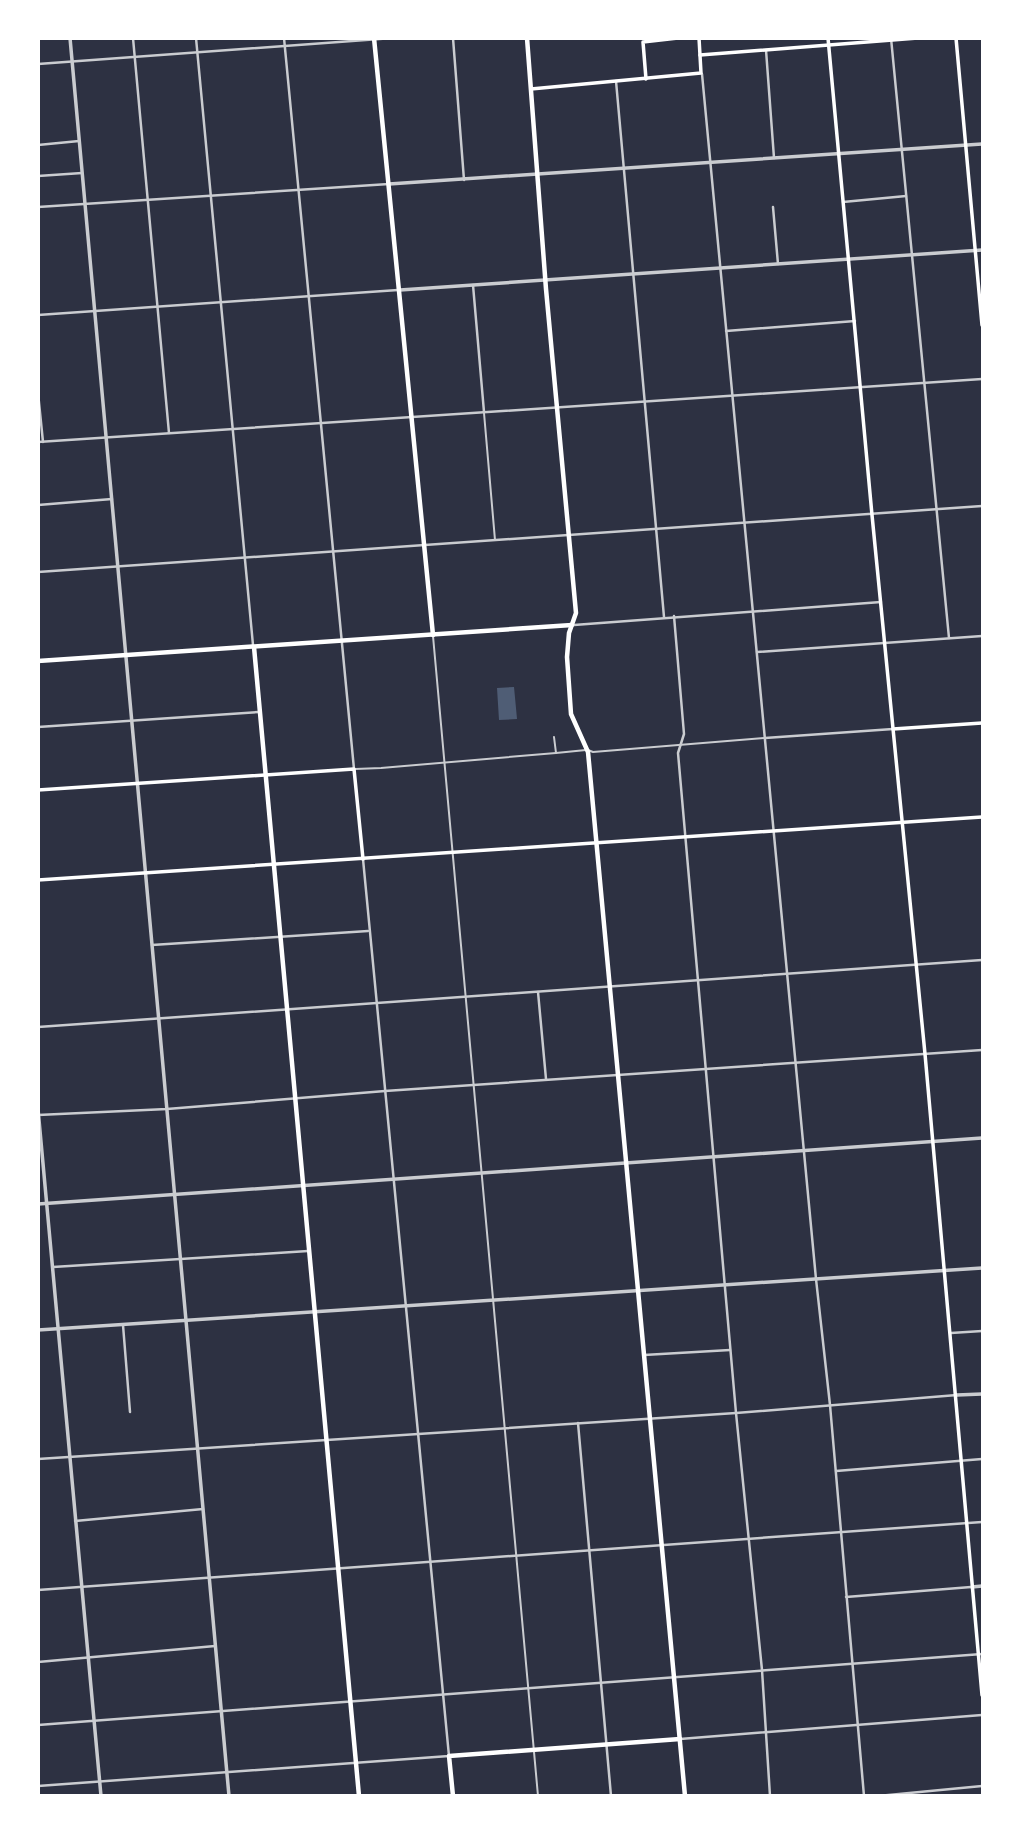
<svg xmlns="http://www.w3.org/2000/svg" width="1021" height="1834" viewBox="0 0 1021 1834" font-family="'Golos Text',sans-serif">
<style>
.water{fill:#4f5d75}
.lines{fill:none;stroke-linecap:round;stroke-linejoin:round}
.service{stroke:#caccd0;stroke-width:2}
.pedestrian{stroke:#caccd0;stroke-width:2}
.minor{stroke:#caccd0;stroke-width:2.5}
.tertiary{stroke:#caccd0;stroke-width:3.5}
.secondary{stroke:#fff;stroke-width:3.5}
.primary{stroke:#fff;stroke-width:4.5}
</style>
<rect width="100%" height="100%" fill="#2d3142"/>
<!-- water -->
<path class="water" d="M514,687L517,719L499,720L497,688Z"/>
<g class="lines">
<!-- service -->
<g class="service">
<path d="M484,413L495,540"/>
<path d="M554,737L556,753L586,750"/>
</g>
<!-- pedestrian -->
<g class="pedestrian">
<path d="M433,636L538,1796"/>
<path d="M588,750L593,752L764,738"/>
<path d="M355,769L381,768L556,753"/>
</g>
<!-- minor -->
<g class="minor">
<path d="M133,38L169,433"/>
<path d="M196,38L253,645"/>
<path d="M284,38L354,769"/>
<path d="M453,38L464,180"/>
<path d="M891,38L949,638"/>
<path d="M766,50L774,158"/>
<path d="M38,64L393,38"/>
<path d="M702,74L816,1279L830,1405L864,1796"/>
<path d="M616,81L664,617"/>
<path d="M38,145L79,141"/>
<path d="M38,176L82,173"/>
<path d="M843,202L906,196"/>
<path d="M38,207L389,184"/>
<path d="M773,207L778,264"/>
<path d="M473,285L484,412"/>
<path d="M38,315L398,290"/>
<path d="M726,331L855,321"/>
<path d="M38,393L43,442"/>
<path d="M38,442L982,379"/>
<path d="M38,505L112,499"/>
<path d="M38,572L982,506"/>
<path d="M674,616L684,734L678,753L736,1413L762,1670L770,1796"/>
<path d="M574,625L881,602"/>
<path d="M757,652L982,636"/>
<path d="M38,727L259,712"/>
<path d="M765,738L893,729"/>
<path d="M152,945L368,931"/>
<path d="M538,992L546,1079"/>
<path d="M38,1027L982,960"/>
<path d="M38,1115L167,1109L385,1091L982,1050"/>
<path d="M53,1267L308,1251"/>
<path d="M123,1325L130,1412"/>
<path d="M951,1333L982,1331"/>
<path d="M644,1355L730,1350"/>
<path d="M578,1423L611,1796"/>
<path d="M38,1459L736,1413L957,1395"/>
<path d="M836,1471L982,1459"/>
<path d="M75,1521L203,1509"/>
<path d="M38,1590L982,1522"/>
<path d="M846,1597L971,1587"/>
<path d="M38,1662L215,1646"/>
<path d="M38,1725L982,1654"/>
<path d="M680,1739L982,1715"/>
<path d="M38,1786L449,1756L363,859"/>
<path d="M878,1796L982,1786"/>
<path d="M976,1796L982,1795"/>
</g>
<!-- tertiary -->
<g class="tertiary">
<path d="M70,38L229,1796"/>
<path d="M389,184L982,144"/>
<path d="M400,290L982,250"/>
<path d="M38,1109L101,1796"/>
<path d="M38,1204L982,1138"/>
<path d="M38,1330L982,1268"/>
<path d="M957,1395L982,1394"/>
<path d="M972,1587L982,1586"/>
</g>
<!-- secondary -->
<g class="secondary">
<path d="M828,38L872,515L925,1054L982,1695"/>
<path d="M956,38L982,325"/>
<path d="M700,55L918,38"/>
<path d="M646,79L643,42L678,38"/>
<path d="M531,89L701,73L699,38"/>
<path d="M893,729L982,723"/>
<path d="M38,790L354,769L363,859"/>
<path d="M38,880L982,817"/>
</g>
<!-- primary -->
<g class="primary">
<path d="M374,38L433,635"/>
<path d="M527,38L546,289L576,613L569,633L567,657L571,714L588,752L685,1796"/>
<path d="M254,647L359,1796"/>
<path d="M38,661L572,625"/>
<path d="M453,1796L449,1756L680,1739"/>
</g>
</g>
<!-- border -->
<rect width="1021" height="1834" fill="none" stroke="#ffffff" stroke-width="80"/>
</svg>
